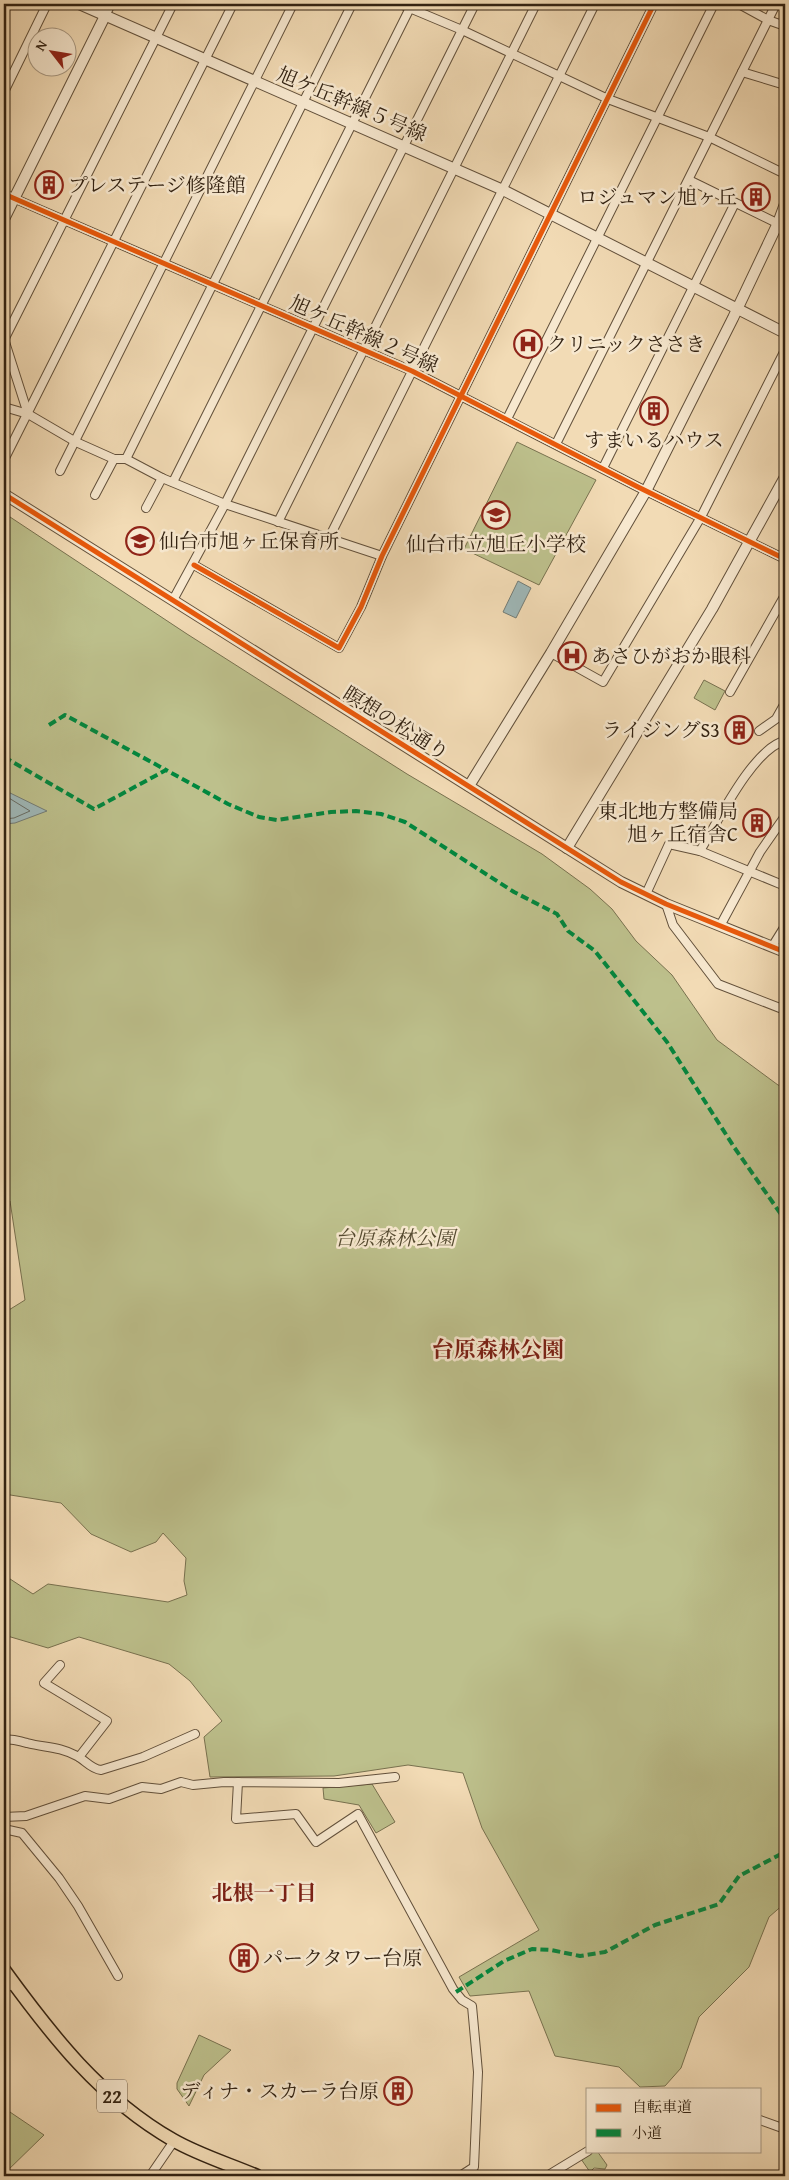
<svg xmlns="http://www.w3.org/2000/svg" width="789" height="2180" viewBox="0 0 789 2180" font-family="'Gentium Book Plus','Noto Serif JP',serif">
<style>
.green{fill:#bdc08c;stroke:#78714f}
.water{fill:#9fb8b8;stroke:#737c76}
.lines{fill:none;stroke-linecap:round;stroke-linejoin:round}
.shore{stroke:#686d65;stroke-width:1}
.minor-casing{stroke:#62503b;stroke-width:10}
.tertiary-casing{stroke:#62503b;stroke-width:12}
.primary-casing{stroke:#322212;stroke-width:15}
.minor{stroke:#f7e8cf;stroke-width:8}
.tertiary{stroke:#f7e8cf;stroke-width:10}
.primary{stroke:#f2dbb5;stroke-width:12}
.quiet{stroke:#00873e;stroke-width:4;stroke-dasharray:8 4;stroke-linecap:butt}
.cycleway-casing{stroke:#f7e8cf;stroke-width:8}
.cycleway{stroke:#e8590c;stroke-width:5}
.labels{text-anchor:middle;stroke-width:5;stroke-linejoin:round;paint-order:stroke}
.shield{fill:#f7e8cf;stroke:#6d5d4b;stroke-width:1}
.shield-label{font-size:19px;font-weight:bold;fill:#322212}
.street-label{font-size:20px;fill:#322212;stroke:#f7e8cf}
.poi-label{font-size:20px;fill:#322212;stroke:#f7e8cf;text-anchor:start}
.park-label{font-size:20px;font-style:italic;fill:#554a30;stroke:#f7e8cf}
.neighbourhood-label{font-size:21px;font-weight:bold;fill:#7a1f14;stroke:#f7e8cf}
.quarter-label{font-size:22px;font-weight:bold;fill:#7a1f14;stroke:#f7e8cf}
</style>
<rect width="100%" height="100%" fill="#f2dbb5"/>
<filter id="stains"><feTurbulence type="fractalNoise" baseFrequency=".004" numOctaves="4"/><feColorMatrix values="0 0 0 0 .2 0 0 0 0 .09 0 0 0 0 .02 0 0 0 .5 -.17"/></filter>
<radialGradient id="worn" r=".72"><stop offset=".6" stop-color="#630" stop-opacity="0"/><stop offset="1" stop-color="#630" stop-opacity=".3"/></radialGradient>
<!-- green -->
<g class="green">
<path d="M517,442L596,480L539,585L464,549Z"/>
<path d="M4,513L187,634L407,774L542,854L590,889L612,909L636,941L672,975L717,1040L778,1085L785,1088V1903L769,1917L749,1967L699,2017L681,2068L665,2086L640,2087L619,2067L555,2056L529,1991L470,1996L459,1977L539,1930L482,1828L463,1773L408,1765L334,1776L210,1777L204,1737L222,1721L190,1681L169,1664L79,1637L48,1648L4,1635V1575L33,1594L48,1584L168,1602L187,1595L184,1581L186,1558L163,1533L156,1542L131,1552L91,1534L61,1503L4,1494V1313L25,1300L10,1201L4,1200Z"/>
<path d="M704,680L725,691L715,710L694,698Z"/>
<path d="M372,1784L395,1822L376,1833L359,1805L324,1799L323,1788Z"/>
<path d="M199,2035L231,2050L204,2075L189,2106L177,2089V2083Z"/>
<path d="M4,2108L44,2135L4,2174Z"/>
<path d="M594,2151H597L607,2165L605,2169L594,2168L590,2172L581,2159Z"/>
</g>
<!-- water -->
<g class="water">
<path d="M518,581L531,588L516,618L503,612Z"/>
<path d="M4,790L47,811L15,823L4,824Z"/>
</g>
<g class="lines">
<!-- shore -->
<path class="shore" d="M4,795L30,811L14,818L4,819"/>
<defs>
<g id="minor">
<path d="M400,4L462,30L608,99L709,137L785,174"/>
<path d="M739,4L768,20L785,26"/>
<path d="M105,16L111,4"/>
<path d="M742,72L785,85"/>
<path d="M4,92L47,4"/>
<path d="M689,180L785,227"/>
<path d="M4,194L412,371L638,487L785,559"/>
<path d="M4,339L28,414L76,442L114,459H126L162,478L225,504L382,556"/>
<path d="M4,340L173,4"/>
<path d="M4,407L28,414"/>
<path d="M507,419L714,4"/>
<path d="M556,444L776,4"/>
<path d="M126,459L352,4"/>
<path d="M4,460L233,4"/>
<path d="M603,468L735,203"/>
<path d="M60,471L293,4"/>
<path d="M173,482L412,4"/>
<path d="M95,495L114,459"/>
<path d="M146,508L162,478"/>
<path d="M278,522L536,4"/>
<path d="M329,538L595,4"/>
<path d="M194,565L339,648L361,607L382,556L654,4"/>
<path d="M173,600L225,504L475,4"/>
<path d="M551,653L603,682L701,517L785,350"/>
<path d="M730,692L785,595"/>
<path d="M759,731L776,719L785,703"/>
<path d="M700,851C717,823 754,747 785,741"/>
<path d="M646,894L669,844L700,851L785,886"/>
<path d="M666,904L673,925L718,984L785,1010"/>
<path d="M720,926L760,852L785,816"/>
<path d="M772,947L785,926"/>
<path d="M60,1665L44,1683L107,1721L79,1757"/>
<path d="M4,1740C12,1738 18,1741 27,1743C46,1748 58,1746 77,1756C85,1760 91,1769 101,1770L143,1757L195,1734"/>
<path d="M238,1782L236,1819L296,1814L316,1842L358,1814L453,1989L462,2000L472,2006L478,2072L474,2167L460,2176"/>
<path d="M4,1817L26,1816L85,1796L109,1799L142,1787L161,1789L181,1782L193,1785L224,1782L339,1783L395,1777"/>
<path d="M4,1829L22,1833L59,1878L78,1906L118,1976"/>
<path d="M4,1989L14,1983"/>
<path d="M760,2120L785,2129"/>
<path d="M150,2176L174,2141"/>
<path d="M547,2176L588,2151"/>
</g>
<g id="tertiary">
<path d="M79,4L503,190L785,333"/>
<path d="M4,219L105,16"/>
<path d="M4,494L621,882L666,904L785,952"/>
<path d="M469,786L551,653L646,491L733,318L778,223L785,204"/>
<path d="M567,848L712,609L785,477"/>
</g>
<path id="primary" d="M4,1970C52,2036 100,2098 173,2140C199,2155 229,2164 257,2176"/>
</defs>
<!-- minor casing -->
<use href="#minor" class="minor-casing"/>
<!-- tertiary casing -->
<use href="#tertiary" class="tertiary-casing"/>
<!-- primary casing -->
<use href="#primary" class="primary-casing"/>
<!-- minor -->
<use href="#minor" class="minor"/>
<!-- tertiary -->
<use href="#tertiary" class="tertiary"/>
<!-- primary -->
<use href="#primary" class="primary"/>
<!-- quiet -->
<g class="quiet">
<path d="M49,725L65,715L166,770"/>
<path d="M4,757L94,809L166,770L228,804L259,817L277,820L331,812L356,811L381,814L405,822L514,892L557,914L568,931L595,951L667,1042L734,1147L785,1220"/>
<path d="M456,1992L504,1961L532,1949L551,1950L580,1956L605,1952L655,1925L719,1904L739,1876L785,1852"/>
</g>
<defs>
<g id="cycleway">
<path d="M4,194L412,371L638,487L785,559"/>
<path d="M4,494L621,882L666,904L785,952"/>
<path d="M194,565L339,648L361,607L382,556L654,4"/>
</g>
</defs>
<!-- cycleway casing -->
<use href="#cycleway" class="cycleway-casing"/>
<!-- cycleway -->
<use href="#cycleway" class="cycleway"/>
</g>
<!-- icons -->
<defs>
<symbol id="building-ring" viewBox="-11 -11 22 22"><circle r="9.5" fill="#f7e8cf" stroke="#8f2418" stroke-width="1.5"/><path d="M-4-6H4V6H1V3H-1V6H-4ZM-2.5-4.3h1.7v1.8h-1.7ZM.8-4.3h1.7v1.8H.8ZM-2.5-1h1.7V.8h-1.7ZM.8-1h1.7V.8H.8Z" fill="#8f2418"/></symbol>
<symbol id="hospital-ring" viewBox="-11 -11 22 22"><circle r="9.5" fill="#f7e8cf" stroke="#8f2418" stroke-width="1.5"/><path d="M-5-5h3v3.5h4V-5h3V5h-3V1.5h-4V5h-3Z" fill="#8f2418"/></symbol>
<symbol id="school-ring" viewBox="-11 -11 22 22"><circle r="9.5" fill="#f7e8cf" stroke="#8f2418" stroke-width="1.5"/><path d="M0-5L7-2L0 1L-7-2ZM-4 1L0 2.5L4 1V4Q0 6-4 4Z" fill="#8f2418"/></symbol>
</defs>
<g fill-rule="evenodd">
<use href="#building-ring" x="33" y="169" width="32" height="32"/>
<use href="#building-ring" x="740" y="181" width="32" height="32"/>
<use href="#hospital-ring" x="512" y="328" width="32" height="32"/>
<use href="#building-ring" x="638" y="395" width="32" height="32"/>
<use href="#school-ring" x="480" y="499" width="32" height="32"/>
<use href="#school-ring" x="124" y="525" width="32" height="32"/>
<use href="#hospital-ring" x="556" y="640" width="32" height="32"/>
<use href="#building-ring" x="723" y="714" width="32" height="32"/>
<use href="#building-ring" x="741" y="807" width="32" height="32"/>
<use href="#building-ring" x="228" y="1942" width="32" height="32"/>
<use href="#building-ring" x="382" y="2075" width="32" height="32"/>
</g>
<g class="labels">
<!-- shield labels -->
<rect class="shield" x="97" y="2079.5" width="30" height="33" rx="4"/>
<g class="shield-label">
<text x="112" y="2103">22</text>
</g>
<!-- street labels -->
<g class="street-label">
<text transform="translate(352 104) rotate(23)" y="7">旭ケ丘幹線５号線</text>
<text transform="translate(364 334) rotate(24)" y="7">旭ケ丘幹線２号線</text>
<text transform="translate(396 723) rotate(32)" y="7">瞑想の松通り</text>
</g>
<!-- poi labels -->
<g class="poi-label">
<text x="68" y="192">プレステージ修隆館</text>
<text x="737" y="204" text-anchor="end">ロジュマン旭ヶ丘</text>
<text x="547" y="351">クリニックささき</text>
<text x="654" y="447" text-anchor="middle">すまいるハウス</text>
<text x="159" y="548">仙台市旭ヶ丘保育所</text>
<text x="496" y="551" text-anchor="middle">仙台市立旭丘小学校</text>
<text x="591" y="663">あさひがおか眼科</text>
<text x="720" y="737" text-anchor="end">ライジングS3</text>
<text x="738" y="818" text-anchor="end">東北地方整備局<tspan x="738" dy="23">旭ヶ丘宿舎C</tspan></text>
<text x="263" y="1965">パークタワー台原</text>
<text x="379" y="2098" text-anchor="end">ディナ・スカーラ台原</text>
</g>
<!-- park labels -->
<g class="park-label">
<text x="395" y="1245">台原森林公園</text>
</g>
<!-- neighbourhood labels -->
<g class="neighbourhood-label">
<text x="264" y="1900">北根一丁目</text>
</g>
<!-- quarter labels -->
<g class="quarter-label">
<text x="498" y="1357">台原森林公園</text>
</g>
</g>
<!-- margin -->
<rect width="789" height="2180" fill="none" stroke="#f2dbb5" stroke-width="20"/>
<rect x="5" y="5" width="779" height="2170" fill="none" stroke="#322212" stroke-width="2.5"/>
<rect x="10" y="10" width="769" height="2160" fill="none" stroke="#322212"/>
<!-- legend -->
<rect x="586" y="2088" width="175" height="65" fill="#f7e8cf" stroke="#a89983"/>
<rect x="596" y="2104" width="25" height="8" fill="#e8590c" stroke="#a89983"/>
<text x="632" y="2112" font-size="15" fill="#322212">自転車道</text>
<rect x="596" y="2129" width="25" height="8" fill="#00873e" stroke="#a89983"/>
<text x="632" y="2138" font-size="15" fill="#322212">小道</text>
<!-- north arrow -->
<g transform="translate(52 52) rotate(301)"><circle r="24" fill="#f7e8cf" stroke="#a89983"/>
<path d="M0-4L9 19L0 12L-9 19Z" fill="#8f2418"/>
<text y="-8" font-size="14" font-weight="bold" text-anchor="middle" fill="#322212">N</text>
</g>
<rect width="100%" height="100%" filter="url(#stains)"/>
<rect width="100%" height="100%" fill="url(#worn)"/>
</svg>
